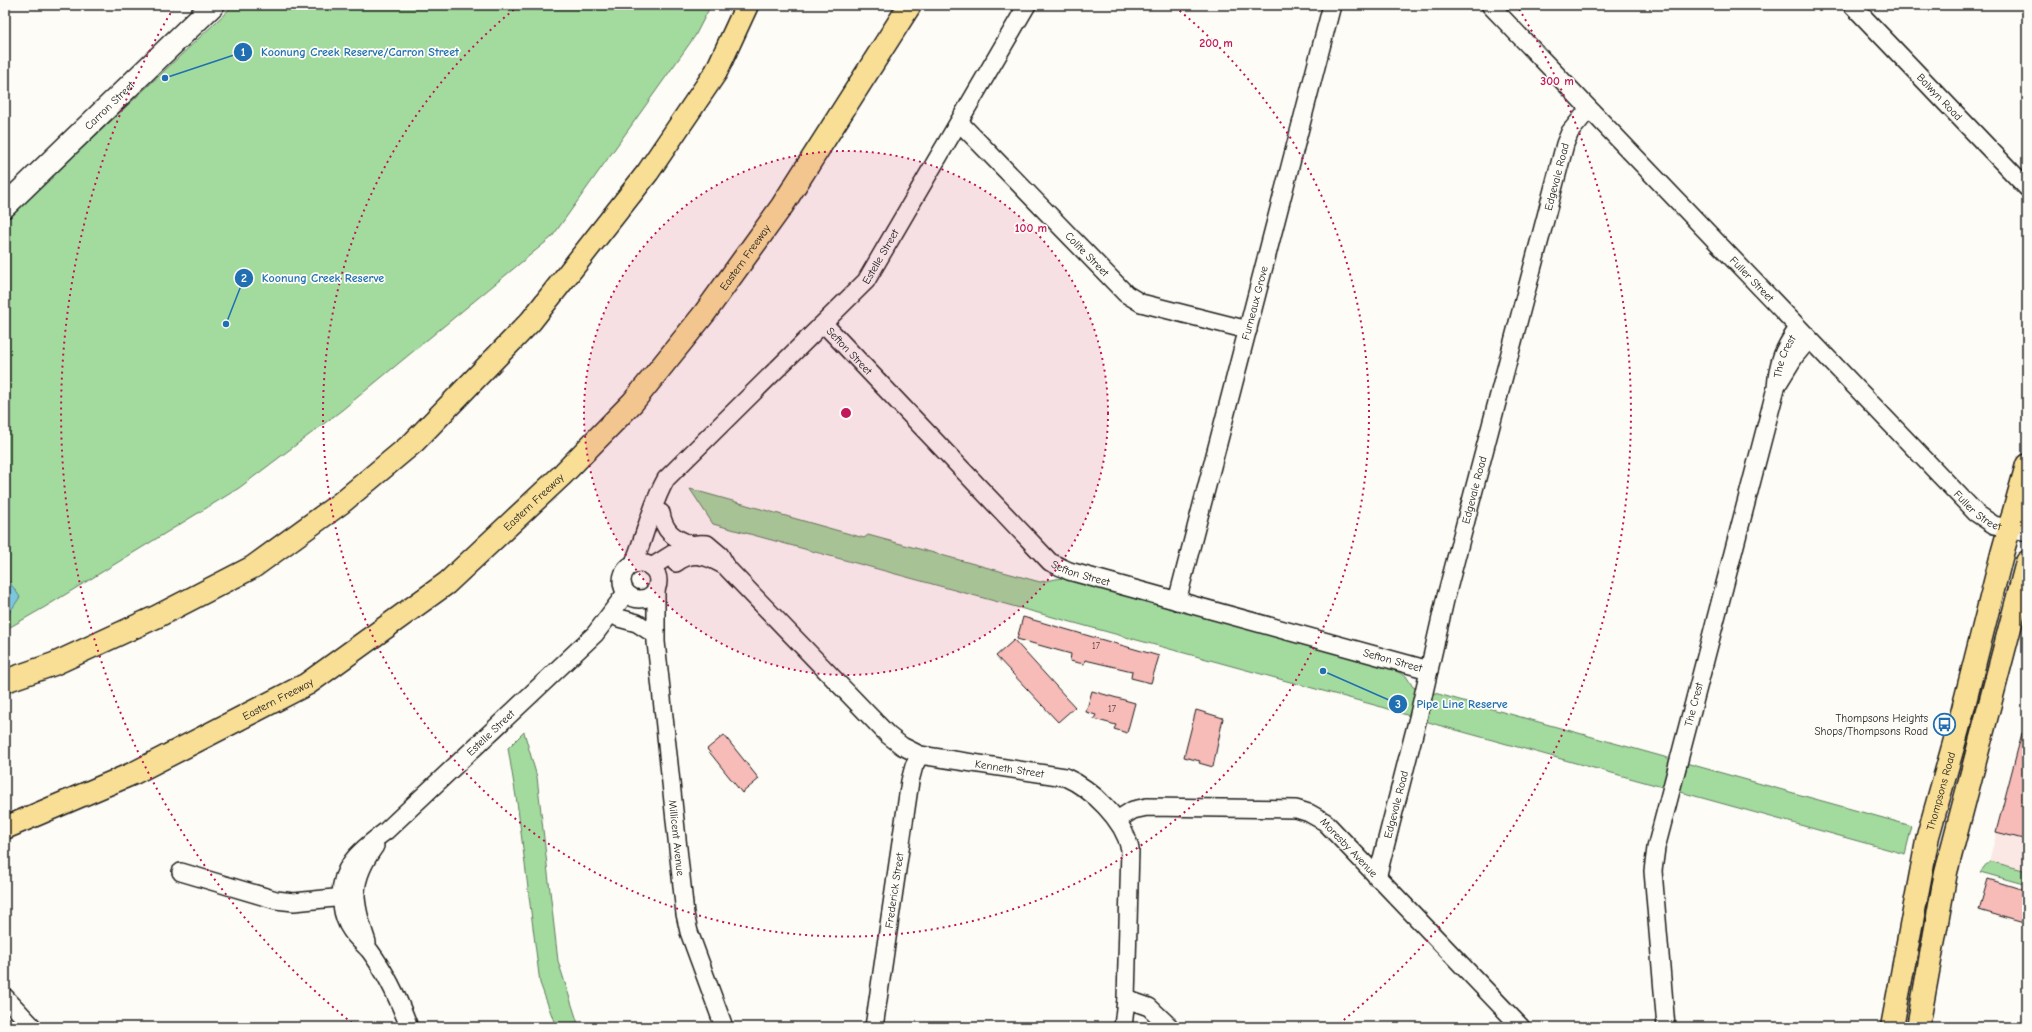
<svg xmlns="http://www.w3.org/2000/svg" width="2032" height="1032" viewBox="0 0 2032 1032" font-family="'Comic Neue',sans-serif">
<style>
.built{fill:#fbe8e4}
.green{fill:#a3da9e;stroke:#607b5d}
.water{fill:#7cc7dc;stroke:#56838f}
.building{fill:#f7bbb8;stroke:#1c1c1c}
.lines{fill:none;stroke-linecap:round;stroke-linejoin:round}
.street-casing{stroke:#1c1c1c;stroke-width:20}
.secondary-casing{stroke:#1c1c1c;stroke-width:25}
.primary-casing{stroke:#1c1c1c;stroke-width:25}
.highway-casing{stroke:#1c1c1c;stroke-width:25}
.street{stroke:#fdfcf7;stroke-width:17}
.secondary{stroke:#fdfcf7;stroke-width:22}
.primary{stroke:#f9df96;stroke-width:22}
.highway{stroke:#f9df96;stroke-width:22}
.ring{fill:none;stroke:#c2185b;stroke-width:2;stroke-dasharray:2 4}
.labels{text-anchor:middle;stroke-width:3.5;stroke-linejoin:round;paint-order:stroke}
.number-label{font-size:9px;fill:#534443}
.street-label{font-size:11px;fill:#1c1c1c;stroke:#fdfcf7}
.poi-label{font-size:11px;fill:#1c1c1c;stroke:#fdfcf7;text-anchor:end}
.centre{fill:#c2185b;stroke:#fdfcf7;stroke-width:2}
.ring-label{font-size:12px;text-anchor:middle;font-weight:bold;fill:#c2185b;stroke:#fdfcf7;stroke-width:3.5;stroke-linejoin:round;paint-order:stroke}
.leader{fill:none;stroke:#1f6fb2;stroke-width:1.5}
.callout-dot{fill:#1f6fb2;stroke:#fdfcf7;stroke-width:1.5}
.mark-label{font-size:12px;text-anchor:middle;font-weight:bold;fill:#fff}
.callout-label{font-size:12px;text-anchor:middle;font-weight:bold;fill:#1f6fb2;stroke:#fdfcf7;stroke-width:3.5;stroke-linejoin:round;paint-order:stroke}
</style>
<rect width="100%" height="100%" fill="#fdfcf7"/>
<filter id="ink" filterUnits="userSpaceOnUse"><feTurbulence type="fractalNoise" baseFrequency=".025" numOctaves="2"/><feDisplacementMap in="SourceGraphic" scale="8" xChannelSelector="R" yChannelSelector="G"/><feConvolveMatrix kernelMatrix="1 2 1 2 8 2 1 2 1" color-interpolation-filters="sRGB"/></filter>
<g filter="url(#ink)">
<!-- built -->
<path class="built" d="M2027,719V871L1989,861Z"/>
<!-- green -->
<g class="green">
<path d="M234,5H711L695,36L552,237L342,410L239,488L45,607L5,630V221Z"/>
<path d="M690,489L864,538L868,535L1040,582L1061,578L1392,669L1406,676L1413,687L1912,826L1905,854L1438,725L1378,706L713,524Z"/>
<path d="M524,732L537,777L558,961L579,1027H556L540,983L518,809L508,748Z"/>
<path d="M1989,861L2027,871V885L1980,872Z"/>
</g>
<!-- water -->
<path class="water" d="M5,576L20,597L5,619Z"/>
<!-- building -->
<g class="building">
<path d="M1023,617L1159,656L1151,683L1131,678L1132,671L1085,660L1084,664L1070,661L1071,654L1017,639Z"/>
<path d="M1014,640L1075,707L1058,722L996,656Z"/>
<path d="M1092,691L1135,703L1127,733L1114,729L1116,725L1094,719L1096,715L1086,712Z"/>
<path d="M1196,710L1223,718L1213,767L1199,763L1200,761L1184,757Z"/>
<path d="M2022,733L2027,734V840L1996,832Z"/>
<path d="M724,735L759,779L742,793L707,749Z"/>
<path d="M1988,879L2027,891V924L1979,910Z"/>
</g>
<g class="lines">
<defs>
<g id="street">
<path id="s1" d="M1490,5L1976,513L1994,525L2027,532"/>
<path id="s2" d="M1852,5L2027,188"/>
<path id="s3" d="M959,122L1126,294L1141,303L1248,330"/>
<path id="s4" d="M824,324L1050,562L1069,571L1429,670"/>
<path d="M1779,382L1795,356L1809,339"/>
<path d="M661,513C664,531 673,538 690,544"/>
<path d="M676,563C692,551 706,555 723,565"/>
<circle cx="640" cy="581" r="18"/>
<path id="s5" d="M633,565C645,537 651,505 666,479L866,281L1027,5"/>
<path id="s6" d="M651,567C670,557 685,541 707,544L720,555L728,569L888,735L902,746L920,755L1065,777C1092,789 1124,820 1130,849L1126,999L1149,1007L1170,1027"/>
<path id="s7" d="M656,590V642L685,914L689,932L724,1027"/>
<path id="s8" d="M1177,601L1332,5"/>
<path d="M619,618L637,623L654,634"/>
<path id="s9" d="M1117,820L1133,810L1147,807L1296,809L1309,813L1325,822L1521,1027"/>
<path d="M181,872L276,900L294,902L354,896"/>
<path id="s10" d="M1377,878L1419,714L1445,600L1565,144L1570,132L1589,109"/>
<path d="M367,942C353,902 349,882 375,846"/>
<path d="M5,997L33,1027"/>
<path id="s11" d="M409,1027C399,1000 387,974 370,951C364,944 356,938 351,930C346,923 343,913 342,905C336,869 360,850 386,831L595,634L626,593"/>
<path id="s12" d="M874,1027L910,781L914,766L920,755"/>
<path d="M1123,1027L1126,999"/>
<path id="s13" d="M1666,1027L1653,871L1656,848L1776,388C1778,361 1783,350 1798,328"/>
</g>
<g id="secondary">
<path id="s14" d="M5,206L213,5"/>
</g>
<g id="primary">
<path id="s15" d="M1892,1027L1928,836L1958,729L2002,554L2027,465"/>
<path d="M1918,1027L1946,872L2027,562"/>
</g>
<g id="highway">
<path d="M5,681L54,664L156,617L253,567L341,503L414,442L531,321L648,172L716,72L747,5"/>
<path id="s16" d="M5,828L134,773L307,684L447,583L561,476L633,402L704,314L782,206L910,5"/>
</g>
</defs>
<!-- street casing -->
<use href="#street" class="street-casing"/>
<!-- secondary casing -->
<use href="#secondary" class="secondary-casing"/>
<!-- primary casing -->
<use href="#primary" class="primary-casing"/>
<!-- highway casing -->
<use href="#highway" class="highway-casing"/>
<!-- street -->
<use href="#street" class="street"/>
<!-- secondary -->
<use href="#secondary" class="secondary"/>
<!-- primary -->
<use href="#primary" class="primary"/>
<!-- highway -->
<use href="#highway" class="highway"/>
</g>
</g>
<!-- distance rings -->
<circle cx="846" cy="413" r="262" fill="#c2185b" fill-opacity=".12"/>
<g class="ring">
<circle cx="846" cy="413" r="262"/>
<path d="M1175 7A523 523 0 1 1 517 7"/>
<path d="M352 1023A785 785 0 0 1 173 9M1519 9A785 785 0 0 1 1340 1023"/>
</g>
<!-- icons -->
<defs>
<symbol id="bus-ring" viewBox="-11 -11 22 22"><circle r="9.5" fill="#fdfcf7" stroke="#1f6fb2" stroke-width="1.5"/><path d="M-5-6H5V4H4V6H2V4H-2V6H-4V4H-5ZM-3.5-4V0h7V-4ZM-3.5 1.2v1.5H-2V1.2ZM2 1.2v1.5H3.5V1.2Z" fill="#1f6fb2"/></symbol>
</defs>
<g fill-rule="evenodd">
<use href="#bus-ring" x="1932" y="712" width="25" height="25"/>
</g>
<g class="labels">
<!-- number labels -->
<g class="number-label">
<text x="1096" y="649">17</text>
<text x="1112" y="712">17</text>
</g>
<!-- street labels -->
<g class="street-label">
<text dy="4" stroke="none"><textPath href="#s2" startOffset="127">Balwyn Road</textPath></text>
<text dy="4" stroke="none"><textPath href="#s14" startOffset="145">Carron Street</textPath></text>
<text dy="4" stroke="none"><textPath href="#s10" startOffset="724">Edgevale Road</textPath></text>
<text dy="4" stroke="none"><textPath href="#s3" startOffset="184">Colite Street</textPath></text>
<text dy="4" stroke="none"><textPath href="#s5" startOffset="402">Estelle Street</textPath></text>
<text dy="4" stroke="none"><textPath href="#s16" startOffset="950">Eastern Freeway</textPath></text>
<text dy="4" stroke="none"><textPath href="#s1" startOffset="379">Fuller Street</textPath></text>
<text dy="4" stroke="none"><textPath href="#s8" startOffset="308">Furneaux Grove</textPath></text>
<text dy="4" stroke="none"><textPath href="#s4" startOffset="37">Sefton Street</textPath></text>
<text dy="4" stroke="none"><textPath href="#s13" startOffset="688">The Crest</textPath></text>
<text dy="4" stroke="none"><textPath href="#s10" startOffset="400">Edgevale Road</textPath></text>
<text dy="4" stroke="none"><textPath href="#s16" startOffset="626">Eastern Freeway</textPath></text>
<text dy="4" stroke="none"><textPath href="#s1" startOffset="703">Fuller Street</textPath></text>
<text dy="4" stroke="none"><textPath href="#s4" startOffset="361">Sefton Street</textPath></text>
<text dy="4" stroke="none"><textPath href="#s4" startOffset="685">Sefton Street</textPath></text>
<text dy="4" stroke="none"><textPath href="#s16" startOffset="302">Eastern Freeway</textPath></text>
<text dy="4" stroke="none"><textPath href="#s13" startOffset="328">The Crest</textPath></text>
<text dy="4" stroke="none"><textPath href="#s11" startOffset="376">Estelle Street</textPath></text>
<text dy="4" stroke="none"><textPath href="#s6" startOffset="454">Kenneth Street</textPath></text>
<text dy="4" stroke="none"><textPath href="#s15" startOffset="241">Thompsons Road</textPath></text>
<text dy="4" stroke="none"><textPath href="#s10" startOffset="76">Edgevale Road</textPath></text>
<text dy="4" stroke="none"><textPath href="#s7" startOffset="249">Millicent Avenue</textPath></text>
<text dy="4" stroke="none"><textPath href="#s9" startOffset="249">Moresby Avenue</textPath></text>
<text dy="4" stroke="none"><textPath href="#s12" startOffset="138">Frederick Street</textPath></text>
</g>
<!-- poi labels -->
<g class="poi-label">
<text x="1928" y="722">Thompsons Heights<tspan x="1928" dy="13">Shops/Thompsons Road</tspan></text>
</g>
</g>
<circle cx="846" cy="413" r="6" class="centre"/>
<g class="ring-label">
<text x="1216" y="47">200 m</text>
<text x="1557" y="85">300 m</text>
<text x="1031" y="232">100 m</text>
</g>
<!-- callouts -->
<path class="leader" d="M165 78L243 52M226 324L244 278M1323 671L1398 704"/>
<g class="callout-dot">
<circle cx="165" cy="78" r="4"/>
<circle cx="226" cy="324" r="4"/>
<circle cx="1323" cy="671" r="4"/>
<circle cx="243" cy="52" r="10"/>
<circle cx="244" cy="278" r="10"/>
<circle cx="1398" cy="704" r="10"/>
</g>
<g class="mark-label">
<text x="243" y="56">1</text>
<text x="244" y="282">2</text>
<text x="1398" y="708">3</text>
</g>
<g class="callout-label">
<text x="360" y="56">Koonung Creek Reserve/Carron Street</text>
<text x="323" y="282">Koonung Creek Reserve</text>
<text x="1462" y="708">Pipe Line Reserve</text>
</g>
<!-- margin -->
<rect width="2032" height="1032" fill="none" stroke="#fdfcf7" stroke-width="20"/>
<rect x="10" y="10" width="2012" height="1012" fill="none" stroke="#1c1c1c" stroke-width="1.5" filter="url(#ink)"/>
</svg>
